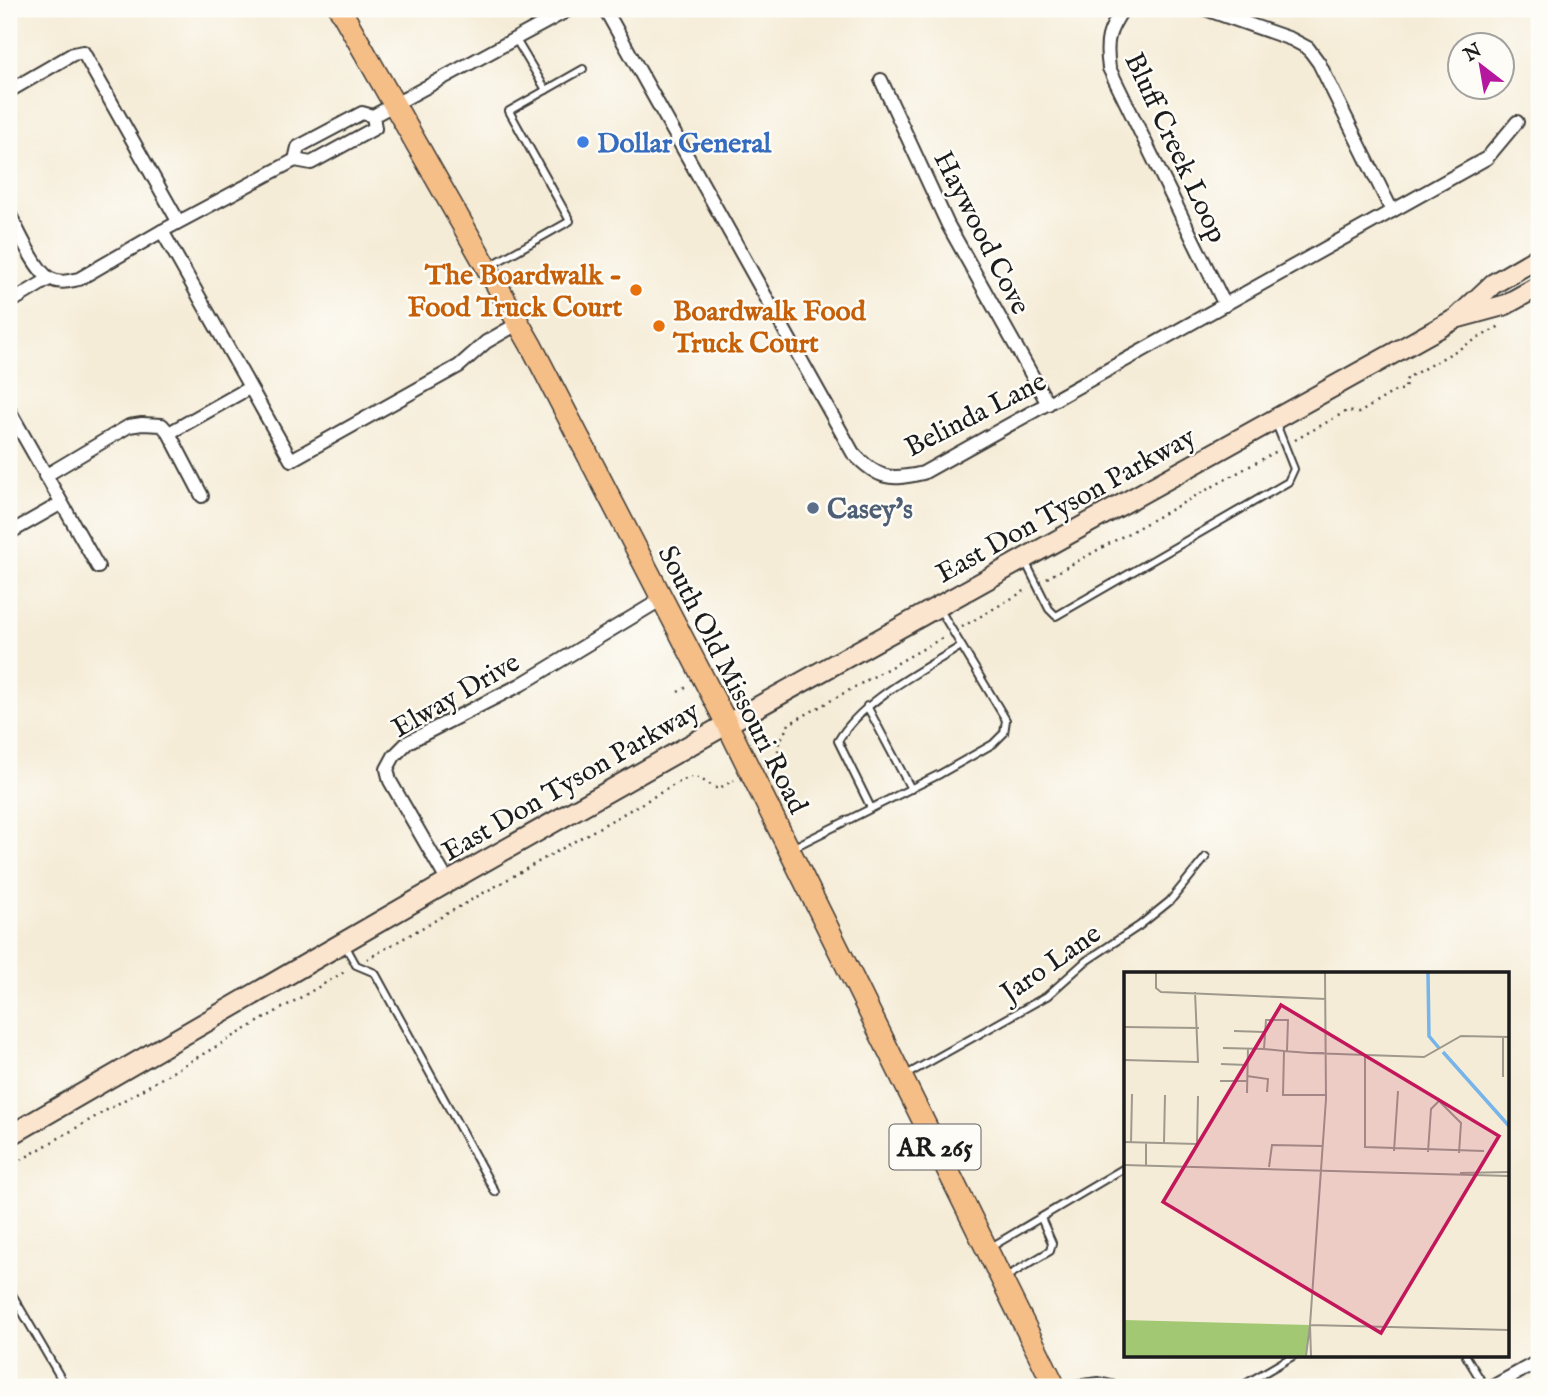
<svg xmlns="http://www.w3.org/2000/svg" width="1548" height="1396" viewBox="0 0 1548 1396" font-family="'IM FELL English',serif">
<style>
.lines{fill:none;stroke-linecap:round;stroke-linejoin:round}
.service-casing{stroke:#3d3b38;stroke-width:10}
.minor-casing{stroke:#3d3b38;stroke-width:16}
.secondary-casing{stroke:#3d3b38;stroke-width:23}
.primary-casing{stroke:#3d3b38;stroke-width:24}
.path{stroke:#3d3b38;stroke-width:2.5;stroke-dasharray:2 5;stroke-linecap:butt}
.service{stroke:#fff;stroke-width:6}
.minor{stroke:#fff;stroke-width:12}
.secondary{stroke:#fbe5cf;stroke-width:19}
.primary{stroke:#f6be87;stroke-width:21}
.shop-dot{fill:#3f7fe0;stroke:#fdfcf7;stroke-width:2.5}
.food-dot{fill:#e8710a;stroke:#fdfcf7;stroke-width:2.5}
.service-dot{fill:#5c6f8a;stroke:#fdfcf7;stroke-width:2.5}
.labels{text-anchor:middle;stroke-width:5;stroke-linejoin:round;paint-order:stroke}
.shield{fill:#fdfcf7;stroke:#605f5e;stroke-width:2}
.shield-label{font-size:26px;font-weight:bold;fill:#1c1c1c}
.shop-label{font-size:28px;font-weight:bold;fill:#366cbe;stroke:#fdfcf7;text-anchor:start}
.street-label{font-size:28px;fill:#1c1c1c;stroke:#fdfcf7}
.food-label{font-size:28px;font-weight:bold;fill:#c56008;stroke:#fdfcf7;text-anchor:end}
.service-label{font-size:28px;font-weight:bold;fill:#4e5e75;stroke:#fdfcf7;text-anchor:start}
.inset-river{fill:none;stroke:#76b4e9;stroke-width:3.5}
.inset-road{fill:none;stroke:#9e998c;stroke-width:2}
.view{fill:#c2185b;fill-opacity:0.15;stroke:#c2185b;stroke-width:3.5}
.inset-edge{fill:none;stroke:#1c1c1c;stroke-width:3.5}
</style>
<rect width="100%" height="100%" fill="#fdfcf7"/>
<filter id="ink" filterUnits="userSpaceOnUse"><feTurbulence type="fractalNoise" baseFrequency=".0143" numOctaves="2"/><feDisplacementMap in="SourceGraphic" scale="14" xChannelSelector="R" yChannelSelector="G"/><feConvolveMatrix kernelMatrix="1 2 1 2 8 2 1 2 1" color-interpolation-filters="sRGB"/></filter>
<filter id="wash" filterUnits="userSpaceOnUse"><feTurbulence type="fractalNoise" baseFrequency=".00686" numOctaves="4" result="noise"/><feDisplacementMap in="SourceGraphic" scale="28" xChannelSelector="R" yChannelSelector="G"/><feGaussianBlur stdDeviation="1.57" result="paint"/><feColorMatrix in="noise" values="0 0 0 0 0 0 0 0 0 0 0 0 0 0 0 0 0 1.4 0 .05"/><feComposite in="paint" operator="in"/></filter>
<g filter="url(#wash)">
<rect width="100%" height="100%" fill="#f5ecd7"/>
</g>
<g filter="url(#ink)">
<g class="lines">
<defs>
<g id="service">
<path d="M546,90L583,69"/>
<path d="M490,266L570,221L509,111L546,90L515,38"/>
<path d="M1025,561L1049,609L1056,616L1288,482L1294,469L1275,421"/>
<path d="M867,706L911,789"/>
<path d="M871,808L838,741C863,699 920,672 961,646"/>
<path d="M794,847L940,774L993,744L1004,733L1006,720L940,610"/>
<path d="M345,945L356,965L375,973L495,1192"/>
<path d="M906,1075L1047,996L1086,961L1139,926L1170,901L1206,857"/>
<path d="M991,1247L1126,1167"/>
<path d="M1006,1277L1050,1251L1052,1243L1041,1218"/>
<path d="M9,1289L66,1387"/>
<path d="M1466,1356L1485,1387"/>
<path d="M1057,1386L1099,1381L1124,1387"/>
<path d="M1240,1387L1293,1356"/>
</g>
<g id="minor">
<path d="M605,9L853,453C878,479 889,481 923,473L1487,158L1517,122"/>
<path d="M1123,9C1108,31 1105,41 1109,68L1225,305"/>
<path d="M1205,9L1291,39L1308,48L1319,63L1392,211"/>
<path d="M881,80L948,225L1048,404"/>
<path d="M9,91L73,54L83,52L178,221"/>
<path d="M373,116L375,128L311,163L295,160L298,147L362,113L373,116L570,9"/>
<path d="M295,160L162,231L291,460L459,366L486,342L519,323"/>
<path d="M9,213C17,228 36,273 51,279C61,284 69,281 79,279L162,231"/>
<path d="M9,303L49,279"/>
<path d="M9,410L98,567"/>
<path d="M169,433L249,388"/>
<path d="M45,476L129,426L142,424L162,425L169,433L202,496"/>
<path d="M9,533L60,504"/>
<path d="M448,882L390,781L387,769L394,756L408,742L520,685L662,599"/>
<path d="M1492,1387L1539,1361"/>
</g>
<g id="secondary">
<path d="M1459,316L1493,284L1539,257"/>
<path d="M9,1136L448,882L727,724L1457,318L1505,305L1539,286"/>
</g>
<path id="primary" d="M340,9L532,347L727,724L1055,1387"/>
</defs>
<!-- service casing -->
<use href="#service" class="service-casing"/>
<!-- minor casing -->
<use href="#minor" class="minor-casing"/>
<!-- secondary casing -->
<use href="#secondary" class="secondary-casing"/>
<!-- primary casing -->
<use href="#primary" class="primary-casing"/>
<!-- path -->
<g class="path">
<path d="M1295,440L1347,411L1359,413L1395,391L1405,389L1407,378L1500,326"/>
<path d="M1047,578L1277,451"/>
<path d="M962,627L1026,590"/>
<path d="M678,692L687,687"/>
<path d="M765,765L777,759L779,743L789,724L944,637"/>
<path d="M367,959L683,780L695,776L718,789L734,780"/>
<path d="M9,1167L346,971"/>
</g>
<!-- service -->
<use href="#service" class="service"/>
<!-- minor -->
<use href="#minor" class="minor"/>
<!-- secondary -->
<use href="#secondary" class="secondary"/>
<!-- primary -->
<use href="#primary" class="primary"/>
</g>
</g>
<!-- markers -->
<circle class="shop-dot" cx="583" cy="142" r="7"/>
<g class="food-dot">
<circle cx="636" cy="290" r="7"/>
<circle cx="659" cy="326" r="7"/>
</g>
<circle class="service-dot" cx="813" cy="508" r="7"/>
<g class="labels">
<!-- shield labels -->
<rect class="shield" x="889.5" y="1124.5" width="91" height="45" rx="5"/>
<g class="shield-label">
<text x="935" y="1156">AR 265</text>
</g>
<!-- shop labels -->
<g class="shop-label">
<text x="597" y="152">Dollar General</text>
</g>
<!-- street labels -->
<g class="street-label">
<text transform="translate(1177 147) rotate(65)" y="10">Bluff Creek Loop</text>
<text transform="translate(983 232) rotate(63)" y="10">Haywood Cove</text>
<text transform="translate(975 413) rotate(-27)" y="10">Belinda Lane</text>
<text transform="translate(1065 504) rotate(-29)" y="10">East Don Tyson Parkway</text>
<text transform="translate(734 679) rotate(63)" y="10">South Old Missouri Road</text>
<text transform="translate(455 694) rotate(-30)" y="10">Elway Drive</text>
<text transform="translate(570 780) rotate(-30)" y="10">East Don Tyson Parkway</text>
<text transform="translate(1050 962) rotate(-35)" y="10">Jaro Lane</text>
</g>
<!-- food labels -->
<g class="food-label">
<text x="622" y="284">The Boardwalk -<tspan x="622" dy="32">Food Truck Court</tspan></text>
<text x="673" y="320" text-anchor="start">Boardwalk Food<tspan x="673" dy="32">Truck Court</tspan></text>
</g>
<!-- service labels -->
<g class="service-label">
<text x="827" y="518">Casey's</text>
</g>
</g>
<!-- overview -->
<g transform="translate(1124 972)">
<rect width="385" height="385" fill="#f5ecd7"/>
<path d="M0,348L186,353L182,384H0Z" fill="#a3c873"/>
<path class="inset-river" d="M304,1L305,64L315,76M319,80L385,154"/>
<path class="inset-road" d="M32,1V16L37,20L202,27M0,55L75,56M110,59L140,60M99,76L140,77M160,79L140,77L142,48H164L163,79M185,81L160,79L159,123H203M200,81H185L300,85L337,64L385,65M241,83V175L360,179M0,88L74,90L71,20M97,92L123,93M123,104L144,107L143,120M379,105V65M96,109H123M123,121L124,76M0,170L73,172L74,124M7,171L8,122M40,171L41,123M270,179L274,119M304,180L307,137L315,129L337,151L335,181M0,193L385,204M22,193V171M145,195L148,173L199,174M336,201L385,200M186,353L385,358M182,384L186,353M187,384L186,353L202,127L201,1"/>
<path class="view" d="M157,33L375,164L257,361L39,230Z"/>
<rect width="385" height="385" class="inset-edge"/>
</g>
<!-- margin -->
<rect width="1548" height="1396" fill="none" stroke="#fdfcf7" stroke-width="35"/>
<!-- north arrow -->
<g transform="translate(1481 66) rotate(329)"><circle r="33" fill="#fdfcf7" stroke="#a3a29f" stroke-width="2"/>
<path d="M0-5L12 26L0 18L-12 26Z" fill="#b5179e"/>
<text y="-10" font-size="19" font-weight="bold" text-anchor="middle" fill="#1c1c1c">N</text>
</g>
</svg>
